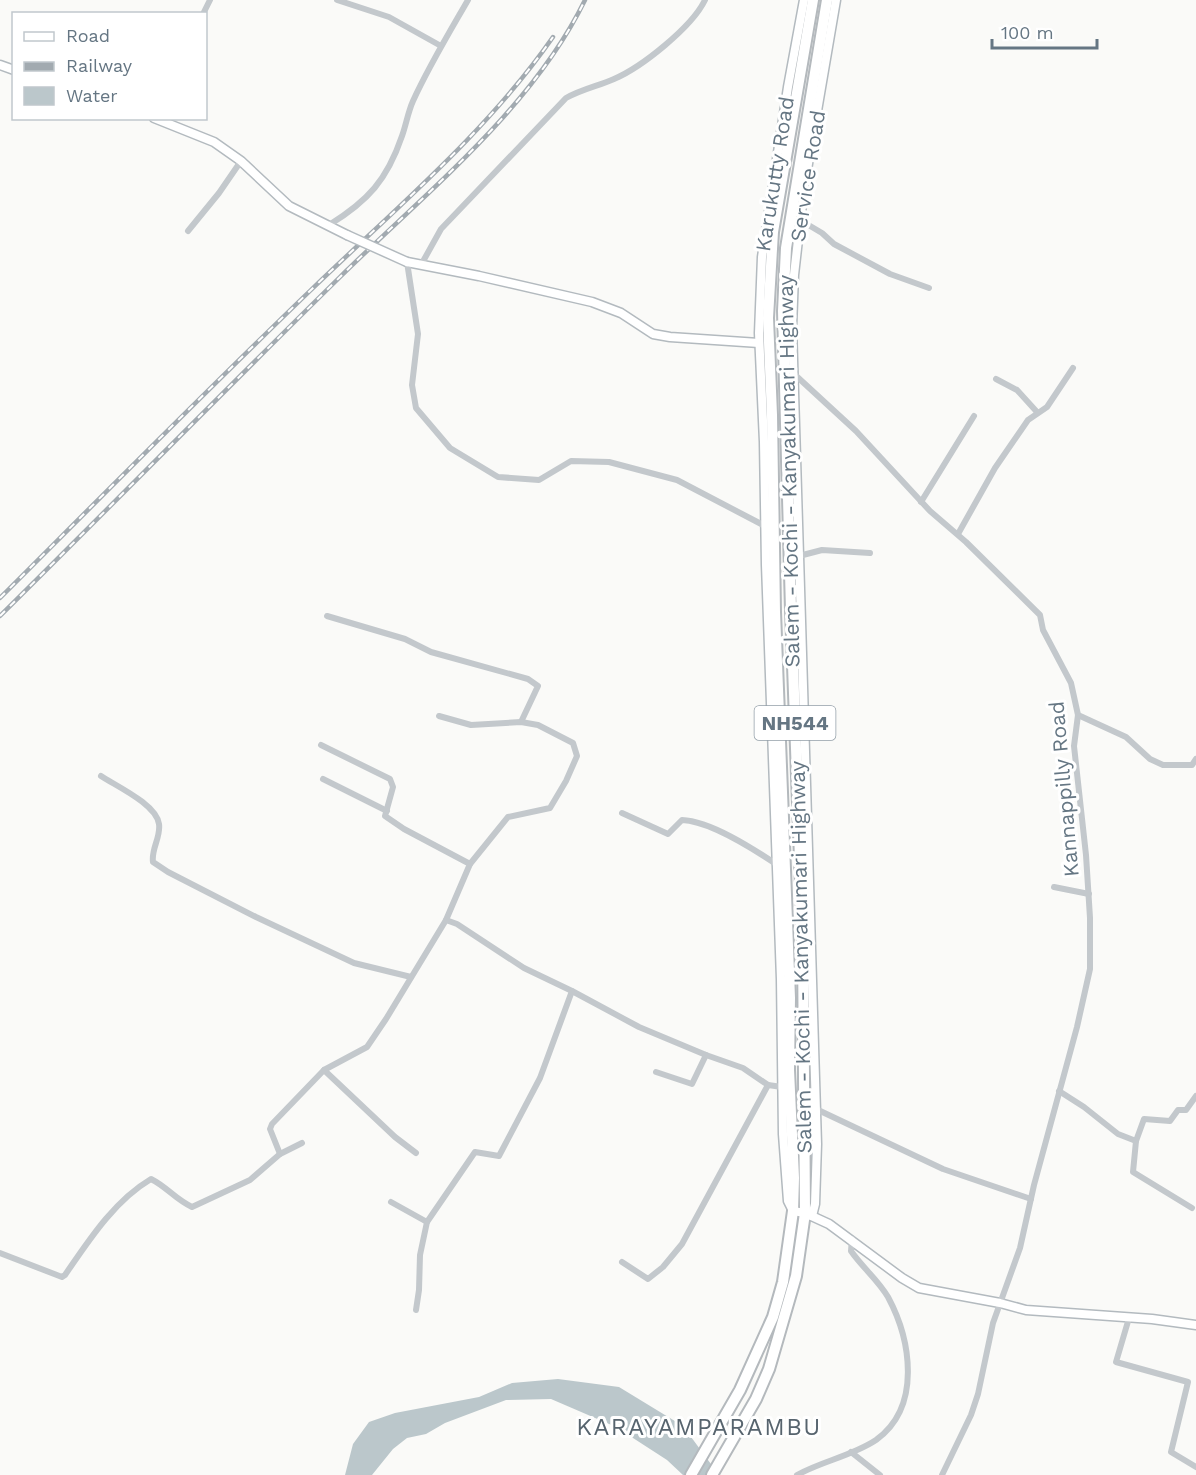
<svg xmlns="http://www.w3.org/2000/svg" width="1196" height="1475" viewBox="0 0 1196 1475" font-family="'Work Sans',sans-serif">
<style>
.water{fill:#bbc7cb}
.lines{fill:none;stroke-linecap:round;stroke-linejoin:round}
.secondary-casing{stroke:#b3babf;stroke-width:11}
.highway-casing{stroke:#b4b9bd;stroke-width:14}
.street{stroke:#c3c8cc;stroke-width:6}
.secondary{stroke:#fff;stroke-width:8}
.highway{stroke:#fff;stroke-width:10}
.rail-casing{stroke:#a2aab0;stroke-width:4.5}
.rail{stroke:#fff;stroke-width:2;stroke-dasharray:7;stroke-linecap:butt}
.secondary-bridge-casing{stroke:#b3babf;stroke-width:11;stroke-linecap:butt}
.secondary-bridge{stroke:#fff;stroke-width:8}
.labels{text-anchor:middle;stroke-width:6;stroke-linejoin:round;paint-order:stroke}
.shield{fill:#fff;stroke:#939fa8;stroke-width:1.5}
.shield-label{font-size:20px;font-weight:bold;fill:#657683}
.street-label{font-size:21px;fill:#657683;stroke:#fff}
.quarter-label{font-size:24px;letter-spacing:1.5px;fill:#57646e;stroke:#fff}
</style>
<rect width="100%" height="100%" fill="#fafaf8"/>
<!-- water -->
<path class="water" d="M558,1379L619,1387L683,1426L719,1475H683L667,1460L616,1427L551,1399L506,1400L445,1423L426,1434L407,1438L393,1449L372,1475H345L353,1444L369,1422L395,1413L479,1397L512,1383Z"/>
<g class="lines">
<defs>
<g id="secondary">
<path d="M804,0L788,87L762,257L759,333L764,442L766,565L781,979L783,1134L788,1201L793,1211L805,1213L829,1224L902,1278L919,1288L1000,1303L1026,1310L1152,1319L1196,1325"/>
<path d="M0,65L14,70"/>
<path d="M154,118L214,142L241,161L289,206L347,235"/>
<path d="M407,262L479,276L592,302L621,313L653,334L670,337L759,343"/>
<path d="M812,1216L815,1204L817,1144L792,327L794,275L804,187L836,0"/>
</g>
<g id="highway">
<path d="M691,1475L740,1390L773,1317L783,1282L793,1211L794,1178L789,1070L790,998L775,612L772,415L768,318L773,232L813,0"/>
<path d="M712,1475L756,1399L769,1369L796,1276L805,1213L803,942L791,610L783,311L786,248L827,0"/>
</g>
</defs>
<!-- secondary casing -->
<use href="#secondary" class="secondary-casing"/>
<!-- highway casing -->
<use href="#highway" class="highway-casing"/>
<!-- street -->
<g class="street">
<path d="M337,0L389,17L441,46"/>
<path d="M203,14L210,0"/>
<path d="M800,220L822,233L834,244L890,274L929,288"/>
<path d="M329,225C368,201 387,180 402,136C406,125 408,112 413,101C429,66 449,33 468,0"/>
<path d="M188,231L219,193L241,161"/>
<path d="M407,262L418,334L412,385L416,408L450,448L498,477L539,480L571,461L609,462L677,480L765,526"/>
<path d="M421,265L441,229L566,98C582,89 598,86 614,79C642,67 692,27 705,0"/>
<path d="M793,373L856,431L930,511L966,542L1040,615L1043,630L1071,683L1078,715L1074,746L1086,855L1090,918V969L1077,1027L1034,1185L1020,1248L993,1323L978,1394L971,1415L942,1475"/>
<path d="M996,379L1017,390L1037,412"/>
<path d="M921,502L974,416"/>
<path d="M958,534L995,468L1028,420L1047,407L1073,368"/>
<path d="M799,556L822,550L870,553"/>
<path d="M327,616L405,639L431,652L528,679L538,686L521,722"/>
<path d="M1078,715L1126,737L1150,759L1163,765H1192L1196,759"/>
<path d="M439,716L471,725L521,722L538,725L573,743L577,756L566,781L550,808L508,817L470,864L446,920"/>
<path d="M321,745L390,779L393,787L385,816L404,829L470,864"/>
<path d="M101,776C116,786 156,804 159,824C161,837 151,849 153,862L168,872L256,917L354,963L411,977"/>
<path d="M323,779L387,811"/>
<path d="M622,813L668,834L682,820C710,821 752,848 776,864"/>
<path d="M1054,887L1089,894"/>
<path d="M324,1070L395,1137L416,1153"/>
<path d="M656,1072L692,1084L706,1055"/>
<path d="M1059,1091L1084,1107L1118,1134L1136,1141L1144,1119L1170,1121L1178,1110H1186L1196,1096"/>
<path d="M816,1109L943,1169L1031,1199"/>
<path d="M1136,1141L1133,1172L1192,1208"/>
<path d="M280,1154L270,1129L272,1124L324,1070L367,1047L386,1019L446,920L457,924L524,968L572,991L639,1027L706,1055L743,1068L768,1085L782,1087"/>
<path d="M391,1202L427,1222L475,1152L499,1156L540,1078L572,991"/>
<path d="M0,1253L62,1277L65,1275C89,1240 114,1201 151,1179C167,1187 175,1199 192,1207L250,1180L280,1154L302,1143"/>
<path d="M622,1262L648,1279L663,1267L682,1244L768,1085"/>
<path d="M416,1310L419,1290L420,1255L427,1222"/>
<path d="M1129,1318L1116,1362L1188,1382L1171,1452L1196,1467"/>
<path d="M851,1452L880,1475"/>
<path d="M797,1475C822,1461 852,1456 876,1440C922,1407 911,1340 888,1297C878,1280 862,1267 851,1251L852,1239"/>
</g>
<!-- secondary -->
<use href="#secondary" class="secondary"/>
<!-- highway -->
<use href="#highway" class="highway"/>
<defs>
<g id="rail">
<path d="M0,598C104,494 207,390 313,288C396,208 487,132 553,37"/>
<path d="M0,616C114,503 226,389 340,277C425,193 532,109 585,0"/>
</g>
</defs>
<!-- rail casing -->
<use href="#rail" class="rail-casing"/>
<!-- rail -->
<use href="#rail" class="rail"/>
<defs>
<path id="secondary-bridge" d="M347,235L407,262"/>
</defs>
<!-- secondary-bridge casing -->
<use href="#secondary-bridge" class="secondary-bridge-casing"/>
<!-- secondary-bridge -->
<use href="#secondary-bridge" class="secondary-bridge"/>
</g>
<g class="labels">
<!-- shield labels -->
<rect class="shield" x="754.5" y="706" width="81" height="34" rx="4.5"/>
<g class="shield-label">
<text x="795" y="730">NH544</text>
</g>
<!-- street labels -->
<g class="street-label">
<text transform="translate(775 174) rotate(-81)" y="7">Karukutty Road</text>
<text transform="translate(808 176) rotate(-81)" y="7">Service Road</text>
<text transform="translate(789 471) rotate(-91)" y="7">Salem - Kochi - Kanyakumari Highway</text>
<text transform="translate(1064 789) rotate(-95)" y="7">Kannappilly Road</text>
<text transform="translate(801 957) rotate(-91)" y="7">Salem - Kochi - Kanyakumari Highway</text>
</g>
<!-- quarter labels -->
<g class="quarter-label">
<text x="699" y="1435">KARAYAMPARAMBU</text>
</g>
</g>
<!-- legend -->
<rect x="12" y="12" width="195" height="108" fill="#ffffff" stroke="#c1c8cd" stroke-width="1.5"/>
<rect x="24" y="32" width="30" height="9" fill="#ffffff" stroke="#c1c8cd" stroke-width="1.5"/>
<text x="66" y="42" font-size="18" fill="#657683">Road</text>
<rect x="24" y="62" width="30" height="9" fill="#a2aab0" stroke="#c1c8cd" stroke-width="1.5"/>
<text x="66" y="72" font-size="18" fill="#657683">Railway</text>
<rect x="24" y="87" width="30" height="18" fill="#bbc7cb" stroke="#c1c8cd" stroke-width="1.5"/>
<text x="66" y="102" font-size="18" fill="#657683">Water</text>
<!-- scale -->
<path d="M992 39v9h105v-9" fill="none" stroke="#657683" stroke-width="3"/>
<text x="1001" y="39" font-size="18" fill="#657683" stroke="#ffffff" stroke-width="4.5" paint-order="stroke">100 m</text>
</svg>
